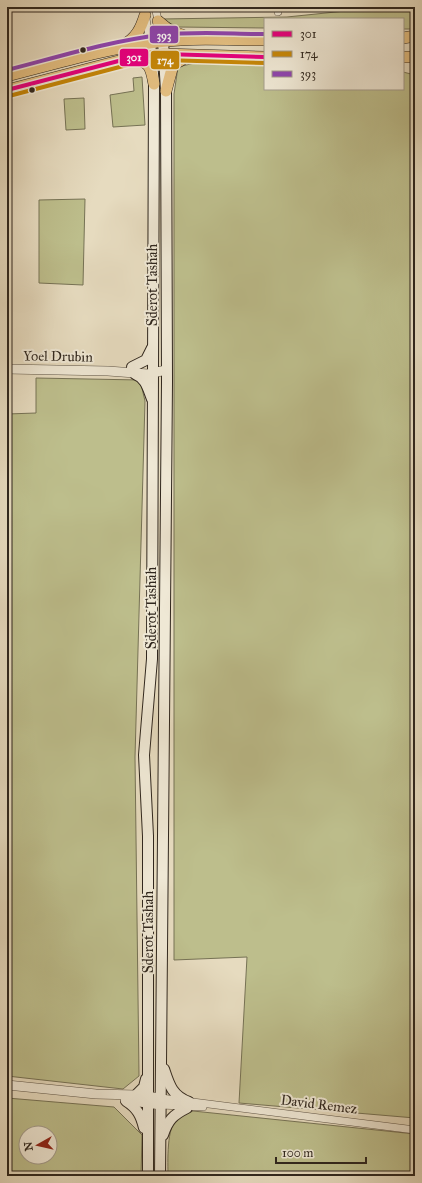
<svg xmlns="http://www.w3.org/2000/svg" width="422" height="1183" viewBox="0 0 422 1183" font-family="'IM FELL Great Primer',serif">
<style>
.green{fill:#bdbe8c;stroke:#767255;fill-rule:evenodd}
.lines{fill:none;stroke-linecap:round;stroke-linejoin:round}
.minor-casing{stroke:#5e5446;stroke-width:8}
.tertiary-casing{stroke:#5e5446;stroke-width:10}
.secondary-casing{stroke:#30271e;stroke-width:12}
.primary-casing{stroke:#30271e;stroke-width:12}
.minor{stroke:#efe8d5;stroke-width:7}
.tertiary{stroke:#efe8d5;stroke-width:9}
.secondary{stroke:#efe8d5;stroke-width:10}
.primary{stroke:#e3be80;stroke-width:11}
.bus-1-casing{stroke:#efe8d5;stroke-width:7}
.bus-2-casing{stroke:#efe8d5;stroke-width:7}
.bus-3-casing{stroke:#efe8d5;stroke-width:7}
.bus-1{stroke:#e5007d;stroke-width:4}
.bus-2{stroke:#c58608;stroke-width:4}
.bus-3{stroke:#8e44ad;stroke-width:4}
.bus-dot{fill:#30271e;stroke:#efe8d5;stroke-width:1.5}
.labels{text-anchor:middle;stroke-width:4;stroke-linejoin:round;paint-order:stroke}
.street-label{font-size:14px;fill:#30271e;stroke:#efe8d5}
.line-badge{stroke:#efe8d5;stroke-width:1.5}
.badge-label{font-size:11px;text-anchor:middle;font-weight:bold;fill:#fff}
</style>
<rect width="100%" height="100%" fill="#e6dbbf"/>
<filter id="stains"><feTurbulence type="fractalNoise" baseFrequency=".005" numOctaves="4"/><feColorMatrix values="0 0 0 0 .2 0 0 0 0 .09 0 0 0 0 .02 0 0 0 .5 -.17"/></filter>
<radialGradient id="worn" r=".72"><stop offset=".6" stop-color="#630" stop-opacity="0"/><stop offset="1" stop-color="#630" stop-opacity=".3"/></radialGradient>
<!-- green -->
<g class="green">
<path d="M384,7H415V29H403V19H265V28L178,27L161,19L287,17Z"/>
<path d="M203,61L265,64V89H403V72L415,75V1118L239,1103L247,957L174,960V94L178,67Z"/>
<path d="M142,77L145,125L113,127L110,95L134,91L133,78Z"/>
<path d="M84,98L85,129L66,130L64,99Z"/>
<path d="M85,199L83,285L39,283V200Z"/>
<path d="M36,378L140,380L145,401L135,757L139,1076L123,1089L7,1076V414L36,413Z"/>
<path d="M7,1098L114,1107L142,1135L141,1176H7ZM26,1133H50V1157H26Z"/>
<path d="M193,1111L415,1134V1176H168C168,1162 166,1127 178,1117C182,1114 189,1113 193,1111Z"/>
</g>
<g class="lines">
<defs>
<g id="minor">
<path d="M144,7L150,42"/>
<path d="M155,7L163,41"/>
<path d="M277,7L278,12"/>
<path d="M161,1098L415,1130"/>
<path d="M161,1105L203,1107"/>
</g>
<g id="tertiary">
<path d="M7,369L108,371L148,374L166,370"/>
<path d="M7,1085L96,1094L136,1095L161,1098"/>
<path d="M125,1100L161,1105"/>
</g>
<g id="secondary">
<path d="M132,367L146,360L152,348"/>
<path d="M135,374C146,378 148,389 152,399"/>
<path d="M164,1069C169,1084 172,1096 189,1102"/>
<path d="M136,1095L144,1087L146,1079"/>
<path d="M126,1101C137,1108 141,1115 144,1128"/>
<path d="M163,1135C168,1120 173,1115 187,1108"/>
<path d="M148,1176V836L144,755L152,659L154,84L150,42"/>
<path d="M160,1176L167,382L166,91L163,41"/>
</g>
<g id="primary">
<path d="M158,21L169,30L190,38"/>
<path d="M403,38L415,36"/>
<path d="M123,45C136,39 141,28 145,15"/>
<path d="M403,57H415"/>
<path d="M134,59C151,62 151,69 154,84"/>
<path d="M7,76C54,64 101,50 149,43C187,37 227,40 265,40"/>
<path d="M7,90L130,58L164,54L265,57"/>
<path d="M166,91L173,65L188,56"/>
</g>
</defs>
<!-- minor casing -->
<use href="#minor" class="minor-casing"/>
<!-- tertiary casing -->
<use href="#tertiary" class="tertiary-casing"/>
<!-- secondary casing -->
<use href="#secondary" class="secondary-casing"/>
<!-- primary casing -->
<use href="#primary" class="primary-casing"/>
<!-- minor -->
<use href="#minor" class="minor"/>
<!-- tertiary -->
<use href="#tertiary" class="tertiary"/>
<!-- secondary -->
<use href="#secondary" class="secondary"/>
<!-- primary -->
<use href="#primary" class="primary"/>
<defs>
<path id="bus-1" d="M7,90L130,58L164,54L265,57"/>
<path id="bus-2" d="M9,96L131,64L164,60L265,63"/>
<path id="bus-3" d="M7,70C58,57 109,41 161,35C196,31 231,34 265,34"/>
</defs>
<!-- bus-1 casing -->
<use href="#bus-1" class="bus-1-casing"/>
<!-- bus-2 casing -->
<use href="#bus-2" class="bus-2-casing"/>
<!-- bus-3 casing -->
<use href="#bus-3" class="bus-3-casing"/>
<!-- bus-1 -->
<use href="#bus-1" class="bus-1"/>
<!-- bus-2 -->
<use href="#bus-2" class="bus-2"/>
<!-- bus-3 -->
<use href="#bus-3" class="bus-3"/>
</g>
<!-- markers -->
<g class="bus-dot">
<circle cx="83" cy="50" r="3.5"/>
<circle cx="32" cy="90" r="3.5"/>
</g>
<g class="labels">
<!-- street labels -->
<g class="street-label">
<text transform="translate(152 285) rotate(-90)" y="5">Sderot Tashah</text>
<text transform="translate(58 356) rotate(1)" y="5">Yoel Drubin</text>
<text transform="translate(151 608) rotate(-90)" y="5">Sderot Tashah</text>
<text transform="translate(148 932) rotate(-90)" y="5">Sderot Tashah</text>
<text transform="translate(319 1104) rotate(7)" y="5">David Remez</text>
</g>
</g>
<g class="line-badge">
<rect x="149" y="25" width="30" height="19" rx="4" fill="#8e44ad"/>
<rect x="119" y="48" width="30" height="19" rx="4" fill="#e5007d"/>
<rect x="150" y="50" width="30" height="20" rx="4" fill="#c58608"/>
</g>
<g class="badge-label">
<text x="164" y="39">393</text>
<text x="134" y="61">301</text>
<text x="165" y="64">174</text>
</g>
<!-- margin -->
<rect width="422" height="1183" fill="none" stroke="#e6dbbf" stroke-width="24"/>
<rect x="8" y="8" width="406" height="1167" fill="none" stroke="#30271e" stroke-width="2"/>
<rect x="12" y="12" width="398" height="1159" fill="none" stroke="#30271e"/>
<!-- legend -->
<rect x="264" y="18" width="140" height="72" fill="#efe8d5" stroke="#a39b8c"/>
<rect x="272" y="31" width="20" height="6" fill="#e5007d" stroke="#a39b8c"/>
<text x="300" y="38" font-size="12" fill="#30271e">301</text>
<rect x="272" y="51" width="20" height="6" fill="#c58608" stroke="#a39b8c"/>
<text x="300" y="58" font-size="12" fill="#30271e">174</text>
<rect x="272" y="71" width="20" height="6" fill="#8e44ad" stroke="#a39b8c"/>
<text x="300" y="78" font-size="12" fill="#30271e">393</text>
<!-- north arrow -->
<g transform="translate(38 1145) rotate(262)"><circle r="19" fill="#efe8d5" stroke="#a39b8c"/>
<path d="M0-3L7 15L0 10L-7 15Z" fill="#8f2418"/>
<text y="-6" font-size="11" font-weight="bold" text-anchor="middle" fill="#30271e">N</text>
</g>
<!-- scale -->
<path d="M276 1157v6h90v-6" fill="none" stroke="#30271e" stroke-width="2"/>
<text x="282" y="1157" font-size="12" fill="#30271e" stroke="#efe8d5" stroke-width="3" paint-order="stroke">100 m</text>
<rect width="100%" height="100%" filter="url(#stains)"/>
<rect width="100%" height="100%" fill="url(#worn)"/>
</svg>
